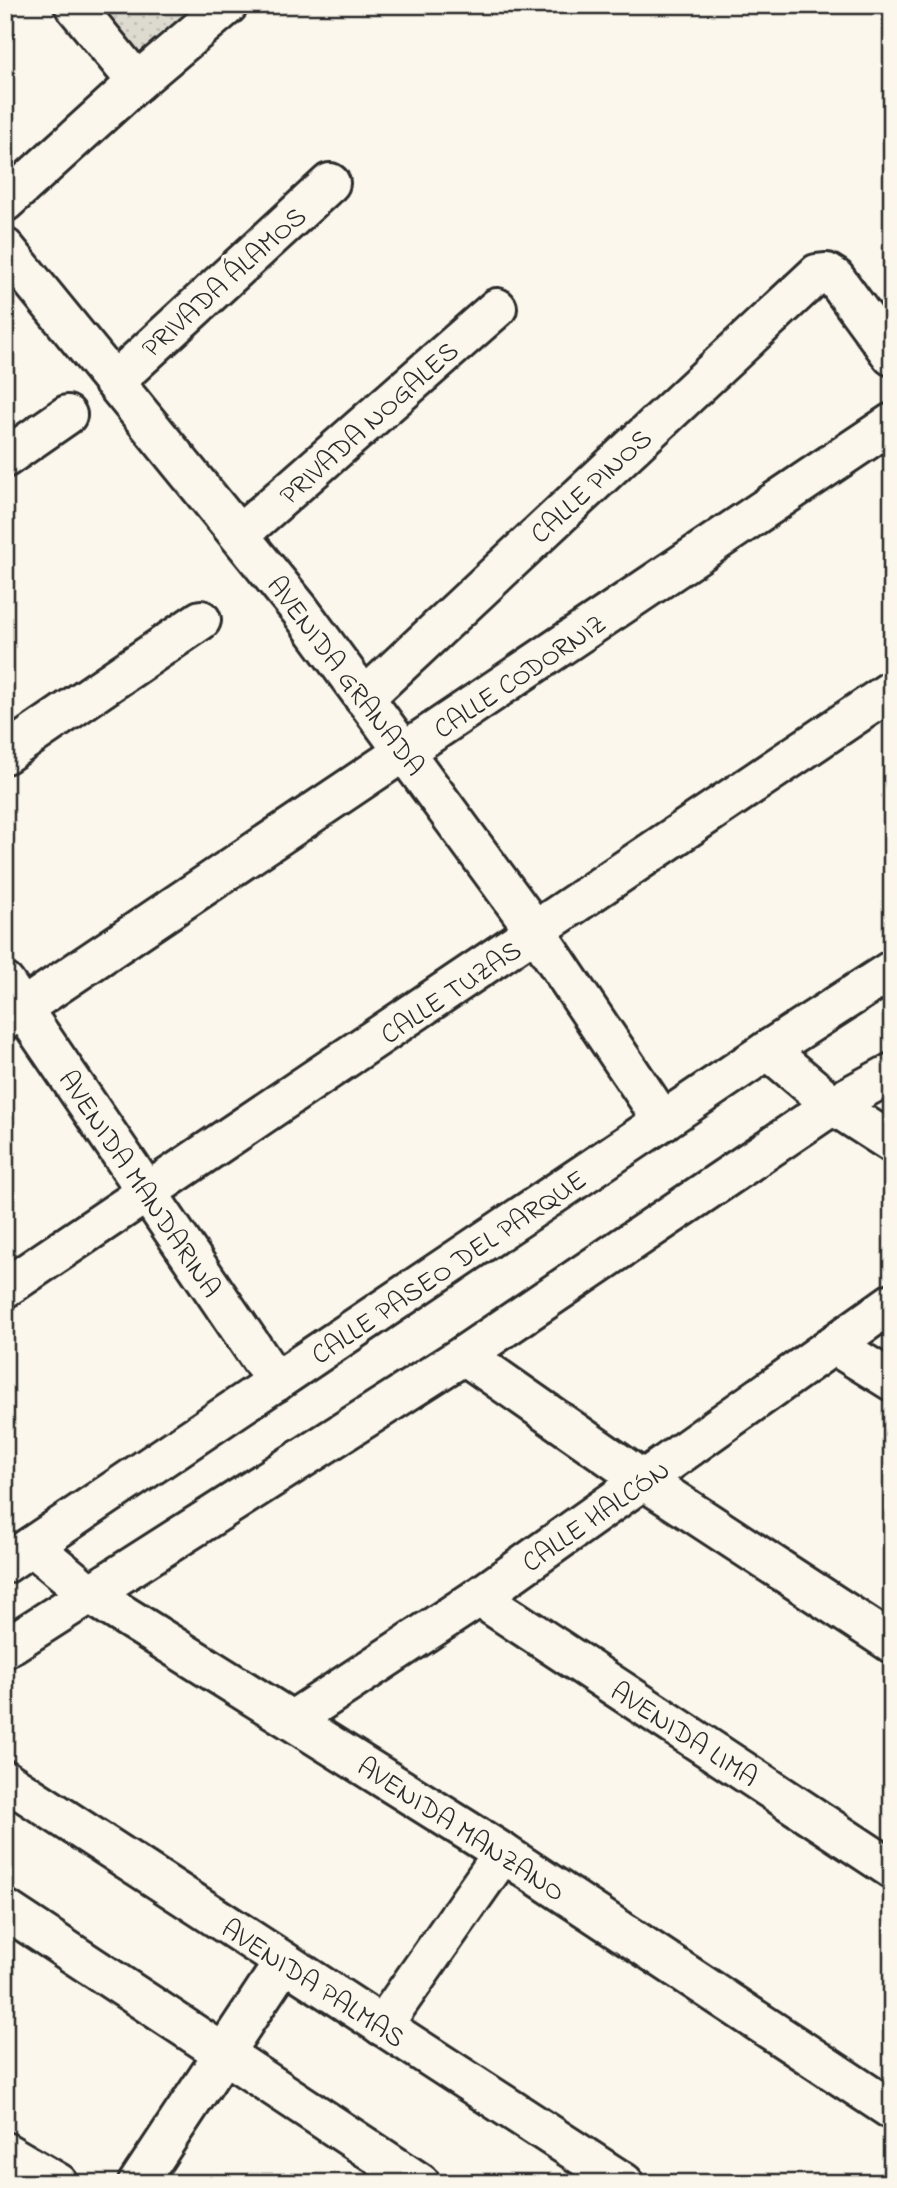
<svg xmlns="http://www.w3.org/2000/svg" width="897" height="2188" viewBox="0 0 897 2188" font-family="'Indie Flower',sans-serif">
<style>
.park{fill:url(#park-dots);stroke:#84827e;stroke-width:2}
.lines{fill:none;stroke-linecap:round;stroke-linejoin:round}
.minor-casing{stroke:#2b2b2b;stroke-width:44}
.major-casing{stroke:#2b2b2b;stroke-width:44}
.minor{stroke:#fbf7ec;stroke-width:38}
.major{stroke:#fbf7ec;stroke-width:38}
.labels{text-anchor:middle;stroke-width:7;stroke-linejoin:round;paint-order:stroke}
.street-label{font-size:28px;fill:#2b2b2b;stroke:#fbf7ec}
</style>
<defs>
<pattern id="park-dots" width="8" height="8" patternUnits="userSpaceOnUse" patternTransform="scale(1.75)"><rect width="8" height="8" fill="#dddad0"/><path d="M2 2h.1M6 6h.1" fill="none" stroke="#bebbb3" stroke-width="1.8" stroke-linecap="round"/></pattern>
</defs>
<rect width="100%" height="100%" fill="#fbf7ec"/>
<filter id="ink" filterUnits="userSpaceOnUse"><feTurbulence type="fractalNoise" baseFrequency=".0143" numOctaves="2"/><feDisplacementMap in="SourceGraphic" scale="14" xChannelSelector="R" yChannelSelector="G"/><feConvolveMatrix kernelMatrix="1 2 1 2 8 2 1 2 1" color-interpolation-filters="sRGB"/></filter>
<g filter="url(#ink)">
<!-- park -->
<path class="park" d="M88,5H213L138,68Z"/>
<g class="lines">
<defs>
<g id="minor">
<path d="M74,5L137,82"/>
<path d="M5,202L137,82L228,5"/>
<path d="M5,248L300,610L537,933L663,1121"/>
<path d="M116,380L330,183"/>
<path d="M5,458L67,415"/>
<path d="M239,535L497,308"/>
<path d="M364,698L817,274L827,273L835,278L892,356"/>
<path d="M5,754L201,620"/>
<path d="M5,983L276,1382"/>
<path d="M5,1020L892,423"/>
<path d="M768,1050L833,1105L892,1143"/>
<path d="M5,1288L892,690"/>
<path d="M834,1345L892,1381"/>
<path d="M464,1355L643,1480L892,1643"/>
<path d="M32,1546L90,1594L503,1853L892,2110"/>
<path d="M479,1597L892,1869"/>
<path d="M294,1719L479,1597L892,1303"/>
<path d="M5,1780L624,2183"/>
<path d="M5,1909L420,2183"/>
<path d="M382,2026L503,1853"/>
<path d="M5,2152L58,2183"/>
<path d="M138,2183L284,1962"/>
</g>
<g id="major">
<path d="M5,1564L768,1050L892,970"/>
<path d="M5,1648L464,1355L833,1105L892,1073"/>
</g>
</defs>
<!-- minor casing -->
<use href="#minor" class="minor-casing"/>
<!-- major casing -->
<use href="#major" class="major-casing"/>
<!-- minor -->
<use href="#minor" class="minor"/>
<!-- major -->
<use href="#major" class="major"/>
</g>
</g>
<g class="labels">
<!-- street labels -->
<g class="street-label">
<text transform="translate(223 281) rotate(-42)" y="10">PRIVADA ÁLAMOS</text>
<text transform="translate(368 422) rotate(-42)" y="10">PRIVADA NOGALES</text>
<text transform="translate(590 485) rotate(-43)" y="10">CALLE PINOS</text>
<text transform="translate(347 675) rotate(53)" y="10">AVENIDA GRANADA</text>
<text transform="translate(519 675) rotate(-34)" y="10">CALLE CODORNIZ</text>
<text transform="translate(450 991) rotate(-34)" y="10">CALLE TUZAS</text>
<text transform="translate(141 1183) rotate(56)" y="10">AVENIDA MANDARINA</text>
<text transform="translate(448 1266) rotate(-34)" y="10">CALLE PASEO DEL PARQUE</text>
<text transform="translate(595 1515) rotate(-35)" y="10">CALLE HALCÓN</text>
<text transform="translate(685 1733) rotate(33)" y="10">AVENIDA LIMA</text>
<text transform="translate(462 1828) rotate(33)" y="10">AVENIDA MANZANO</text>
<text transform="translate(314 1982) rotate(33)" y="10">AVENIDA PALMAS</text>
</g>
</g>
<!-- margin -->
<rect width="897" height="2188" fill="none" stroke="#fbf7ec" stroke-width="28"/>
<rect x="14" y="14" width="869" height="2160" fill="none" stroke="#2b2b2b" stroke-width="2.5" filter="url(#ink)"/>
</svg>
